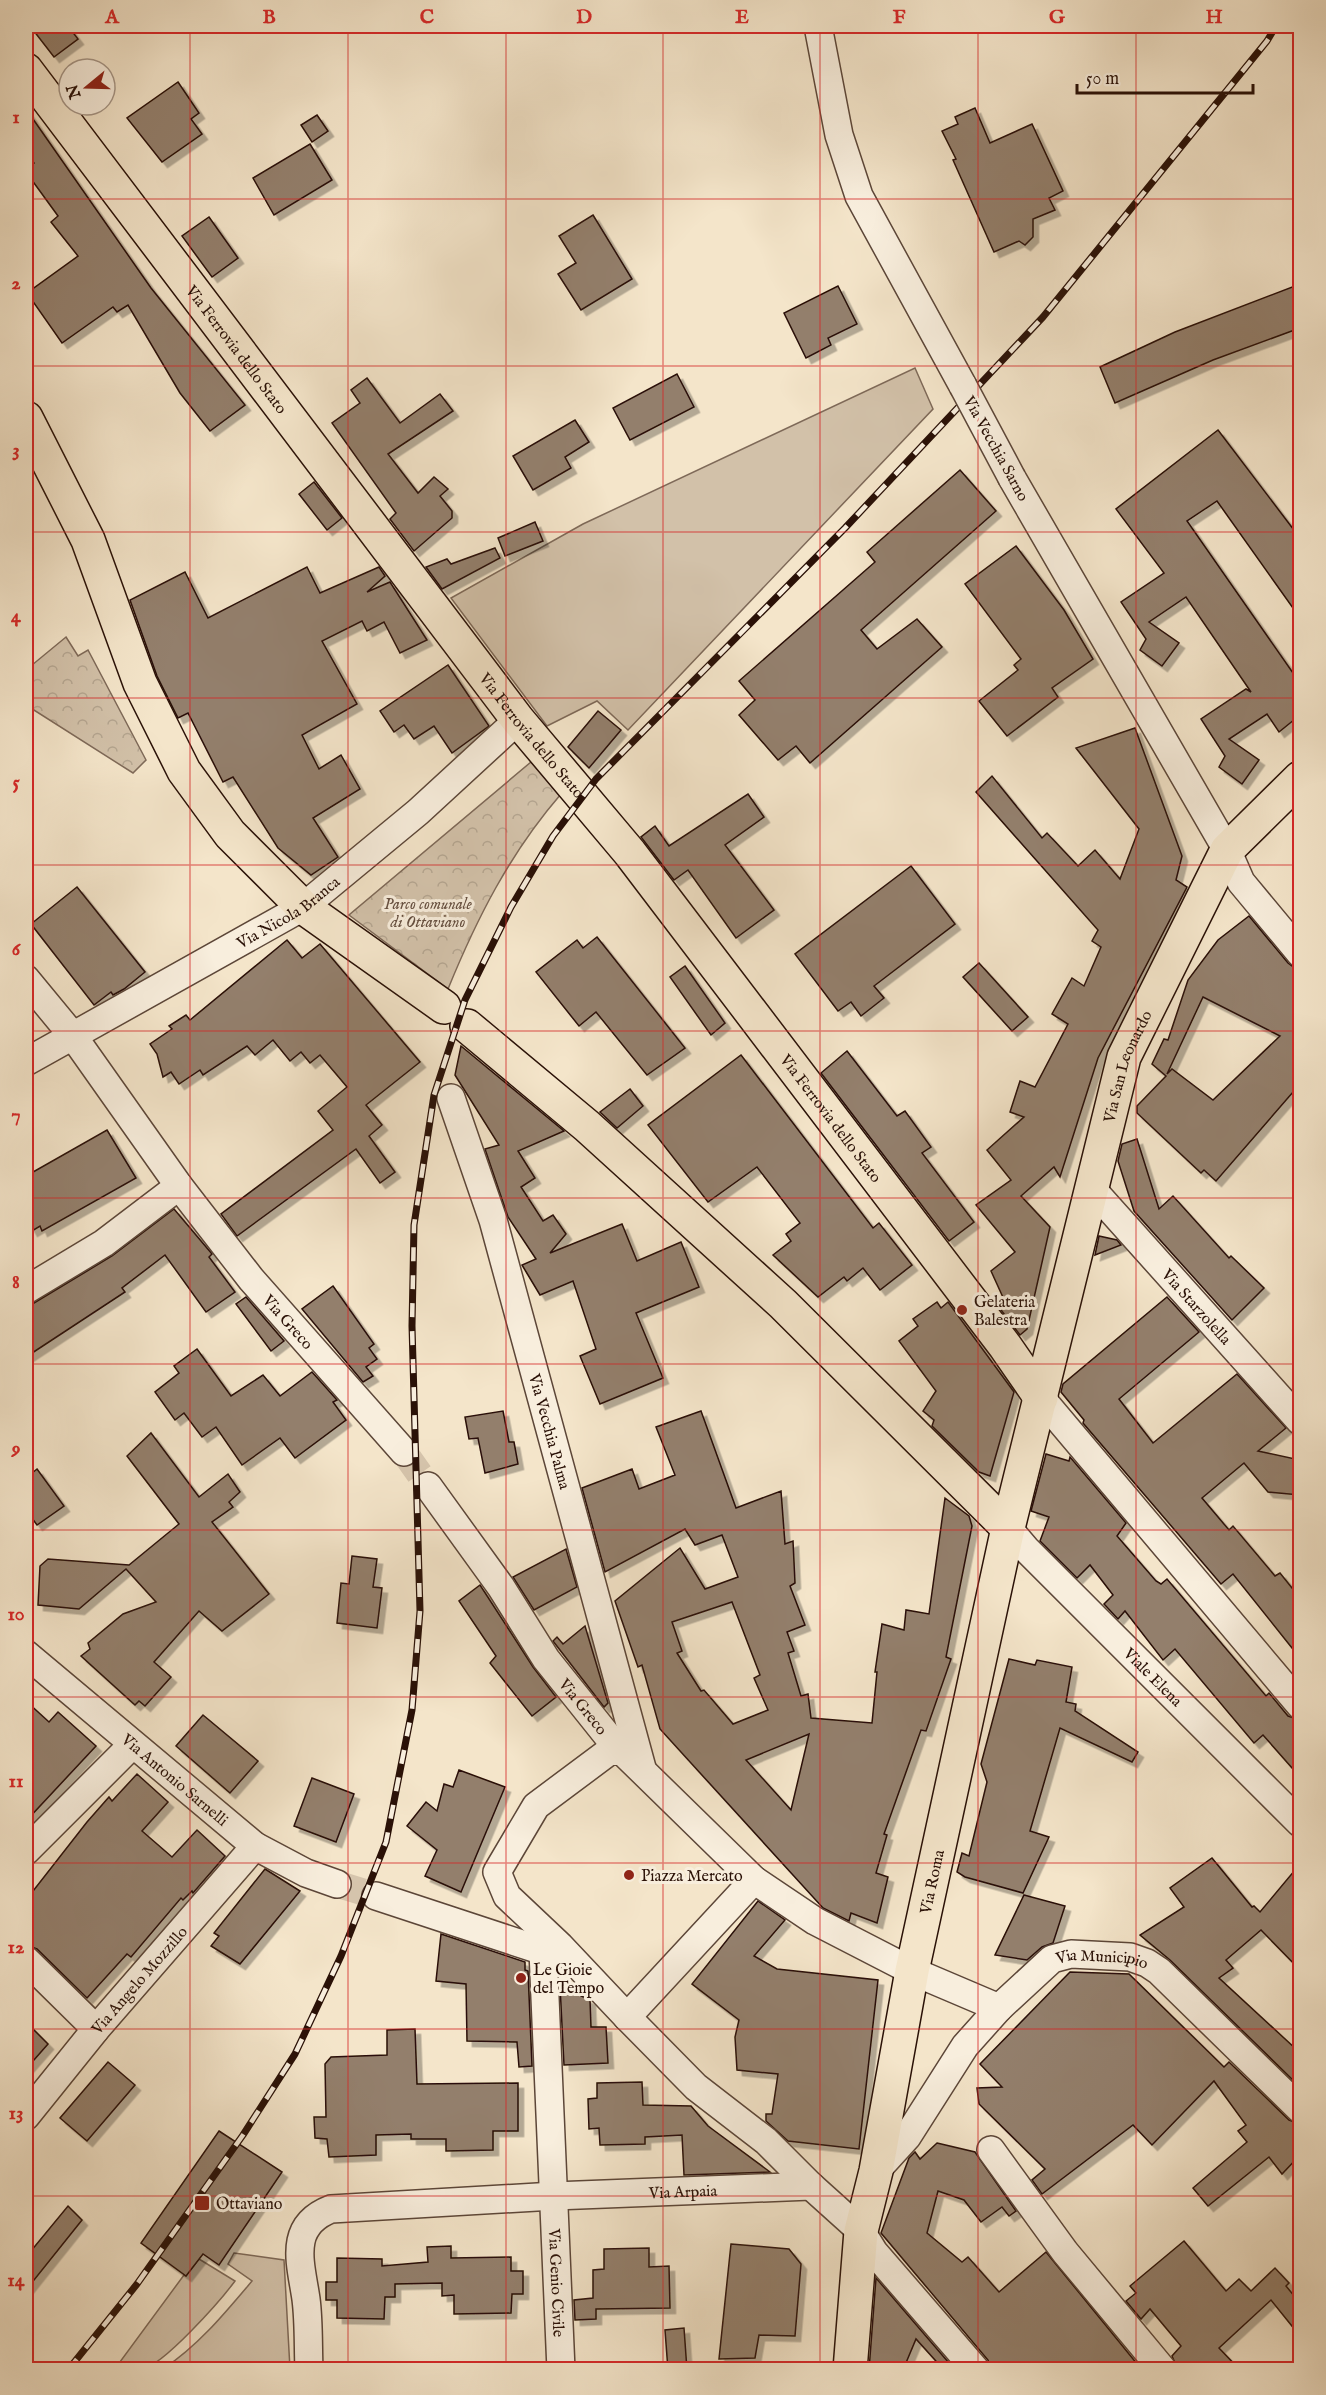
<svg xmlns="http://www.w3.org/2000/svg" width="1326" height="2395" viewBox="0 0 1326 2395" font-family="'IM FELL English',serif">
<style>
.green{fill:#d2c1a9;stroke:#7e6958;stroke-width:1.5}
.park{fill:url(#park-crowns);stroke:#7e6958;stroke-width:1.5}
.building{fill:#937f6c;stroke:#2a1107;stroke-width:1.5;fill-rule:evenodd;filter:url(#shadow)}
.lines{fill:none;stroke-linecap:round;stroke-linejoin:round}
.minor-tunnel{stroke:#d6c5ad;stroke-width:27;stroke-dasharray:27 14;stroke-linecap:butt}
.minor-casing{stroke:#5c4638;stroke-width:30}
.major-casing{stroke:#2a1107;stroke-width:36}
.minor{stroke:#f8eedd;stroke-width:27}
.major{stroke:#f4e5ca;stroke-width:33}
.rail-casing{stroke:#2a1107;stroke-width:7}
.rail{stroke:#f8eedd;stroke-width:4.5;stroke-dasharray:14;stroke-linecap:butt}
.minor-bridge-casing{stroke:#5c4638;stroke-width:30;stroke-linecap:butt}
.minor-bridge{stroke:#f8eedd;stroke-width:27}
.grid{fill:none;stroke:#d62828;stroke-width:1.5;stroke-opacity:0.55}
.poi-dot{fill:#8f2418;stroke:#f8eedd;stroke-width:2}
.labels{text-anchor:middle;stroke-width:6;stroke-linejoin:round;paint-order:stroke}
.street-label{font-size:16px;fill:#2a1107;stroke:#f8eedd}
.park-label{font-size:16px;font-style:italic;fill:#654f40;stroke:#f8eedd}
.poi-label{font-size:16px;fill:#2a1107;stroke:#f8eedd;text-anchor:start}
.neatline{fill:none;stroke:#d62828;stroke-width:2}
.grid-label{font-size:20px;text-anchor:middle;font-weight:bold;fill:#d62828}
</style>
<defs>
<pattern id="park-crowns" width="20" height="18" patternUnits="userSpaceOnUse" patternTransform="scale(1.5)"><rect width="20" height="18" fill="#d2c1a9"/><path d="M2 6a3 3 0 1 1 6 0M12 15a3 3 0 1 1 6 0" fill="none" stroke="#b4a590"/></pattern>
<filter id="shadow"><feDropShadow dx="5.5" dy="5.5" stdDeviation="0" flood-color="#0004"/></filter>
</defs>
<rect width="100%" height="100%" fill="#f4e5ca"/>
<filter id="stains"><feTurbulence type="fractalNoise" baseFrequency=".00333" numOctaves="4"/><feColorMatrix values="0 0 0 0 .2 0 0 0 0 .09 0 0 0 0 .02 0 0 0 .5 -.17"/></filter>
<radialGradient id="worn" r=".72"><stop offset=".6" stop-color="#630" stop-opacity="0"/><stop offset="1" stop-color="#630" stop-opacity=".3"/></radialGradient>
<!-- green -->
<g class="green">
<path d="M915,368L933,409L628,730L597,701L547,726L451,598L583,524Z"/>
<path d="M234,2253L284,2260L290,2369H163C198,2346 225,2313 252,2281L228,2264Z"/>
<path d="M199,2259L235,2281C221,2300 163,2366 142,2369C133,2371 123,2369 114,2370L184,2275L186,2276Z"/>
</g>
<!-- park -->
<g class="park">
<path d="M66,637L78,656L88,650L146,760L133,773L26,705V670Z"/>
<path d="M531,762L561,794C510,853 477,918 448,989L349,915Z"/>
</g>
<!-- building -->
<g class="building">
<path d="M30,26H68L78,39L54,57Z"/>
<path d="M178,82L199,113L191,119L202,134L162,162L127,118Z"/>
<path d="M975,108L990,143L1032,124L1063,191L1049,198L1055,210L1033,219V237L1025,245L1019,241L994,252L953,160L956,159L942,131L958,124L955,117Z"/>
<path d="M26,109L151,288L245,405L210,431L180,393L128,305L117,312L113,307L62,343L27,293L78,256L51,222L58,216L26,172V169L34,163L26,151Z"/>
<path d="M317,115L328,131L312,142L301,125Z"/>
<path d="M310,144L332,180L274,215L253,178Z"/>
<path d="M593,215L632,279L581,310L558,274L576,263L559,236Z"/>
<path d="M209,217L238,258L212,277L182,236Z"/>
<path d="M1300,284V328L1213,360L1115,403L1100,367L1175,332Z"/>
<path d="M838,286L857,324L828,338L831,345L806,358L784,313Z"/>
<path d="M677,374L694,407L630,440L613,408Z"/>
<path d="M367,378L400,423L440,394L453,411L388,454L418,493L434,477L448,489L440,496L452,511V518L414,551L390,519L396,513L332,423L360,403L351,390Z"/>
<path d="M575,420L589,442L565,457L571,468L533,490L513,456Z"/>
<path d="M1218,430L1300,538V618L1217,501L1187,521L1300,683V715L1279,732L1267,714L1229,739L1259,760L1242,784L1219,767L1225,756L1201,719L1246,689L1251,692L1186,597L1149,622L1179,643L1162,666L1140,650L1146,639L1121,602L1164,573L1116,509Z"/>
<path d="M960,470L996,511L861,630L877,649L917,619L942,647L810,763L796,746L778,760L739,715L755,700L739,681L875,562L867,552Z"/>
<path d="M314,482L342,518L327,530L299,494Z"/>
<path d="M535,522L543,541L505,556L498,538Z"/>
<path d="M1016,546L1064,610L1093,659L1052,688L1058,697L1007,736L979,701L1018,670L1014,665L1021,659L965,584Z"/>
<path d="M495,548L500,558L442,589L426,567L447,559L451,564Z"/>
<path d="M307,567L320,593L379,567L385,576L367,592L390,582L427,640L400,653L384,622L367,631L362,621L322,641L357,704L302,735L319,769L341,755L360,789L313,818L338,857L311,875L278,848L233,777L223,782L188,713L178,718L157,676L130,600L185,572L208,618Z"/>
<path d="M448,665L489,726L452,753L434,726L414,739L404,725L394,732L380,711Z"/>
<path d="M598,711L621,730L589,768L568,747Z"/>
<path d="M1135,728L1182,856L1176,880L1187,887L1098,1058L1060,1177L1054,1167L1021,1196L1050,1227L1027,1329L1020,1335L998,1306L1006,1304L991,1271L1015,1252L976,1205L1011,1180L987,1150L1024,1117L1010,1112L1020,1081L1035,1087L1068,1024L1052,1014L1072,978L1084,986L1101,947L1092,941L1098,930L976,792L992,776L1042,838L1047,833L1078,866L1095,850L1120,879L1139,829L1076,748Z"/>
<path d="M748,794L764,817L725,845L774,910L736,938L688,870L674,880L641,837L655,826L669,846Z"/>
<path d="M911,866L955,924L874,986L884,998L861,1016L851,1002L838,1011L795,954Z"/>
<path d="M77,887L145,972L124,989L113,995L111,992L94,1005L31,924Z"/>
<path d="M1249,916L1288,963L1300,972V1084L1216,1181L1204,1170L1201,1173L1137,1113V1106L1166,1076L1152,1064L1164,1039L1168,1040L1188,980L1218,940ZM1203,997L1280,1036L1213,1100L1172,1069L1167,1074Z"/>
<path d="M597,937L685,1048L647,1075L596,1012L579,1026L536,972L577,940L583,948Z"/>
<path d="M287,940L302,958L320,944L420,1062L366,1105L382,1125L369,1136L395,1172L380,1183L356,1149L237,1236L221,1214L333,1130L318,1111L347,1087L320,1055L310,1063L301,1052L290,1061L273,1040L255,1055L247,1046L203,1075L200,1070L179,1084L171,1072L163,1077L157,1054L150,1044L172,1029L169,1026L186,1015L190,1020Z"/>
<path d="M979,963L1028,1017L1012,1031L963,977Z"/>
<path d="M685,966L725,1023L711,1035L670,977Z"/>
<path d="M461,1046L564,1131L518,1151L535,1178L521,1187L543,1221L553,1215L566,1234L550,1253L622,1224L637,1261L681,1242L699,1287L636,1313L663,1378L600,1404L580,1356L596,1349L573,1281L540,1295L522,1265L536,1259L508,1217L485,1149L499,1145L455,1075Z"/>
<path d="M847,1051L897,1116L905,1111L931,1147L922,1153L974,1222L949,1241L821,1073Z"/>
<path d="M741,1055L873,1228L879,1223L912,1265L880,1290L863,1268L847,1281L844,1277L818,1297L773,1255L791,1241L786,1234L800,1223L757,1167L708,1202L648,1125Z"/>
<path d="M630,1089L643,1106L617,1128L600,1112Z"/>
<path d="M107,1130L136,1178L42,1231L40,1226L32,1231L26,1220V1176Z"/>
<path d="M1137,1139L1159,1209L1173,1196L1229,1258L1231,1256L1264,1288L1232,1320L1134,1211L1118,1161L1122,1144Z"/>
<path d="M174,1209L212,1254L209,1257L235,1292L206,1312L165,1255L122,1288L125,1292L26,1357V1306L34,1303L112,1256Z"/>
<path d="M1099,1236L1117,1240L1121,1245L1095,1255Z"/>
<path d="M333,1286L374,1344L369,1348L377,1359L366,1367L373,1376L363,1382L302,1309Z"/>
<path d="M246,1297L284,1341L271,1351L236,1304Z"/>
<path d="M1167,1297L1199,1332L1119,1399L1153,1443L1237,1374L1286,1428L1258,1451L1300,1460V1495L1268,1492L1244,1463L1202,1498L1229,1530L1233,1526L1275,1576L1280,1573L1300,1598V1658L1233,1574L1221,1584L1083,1423L1084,1420L1061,1392L1063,1384Z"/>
<path d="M937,1302L941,1308L948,1302L1014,1392L990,1476L979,1472L932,1426L934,1420L923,1411L936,1391L899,1341L918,1326L913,1319Z"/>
<path d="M197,1349L231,1396L263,1375L280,1396L312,1372L337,1400L333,1402L346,1420L295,1458L280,1438L242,1465L216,1427L202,1437L184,1413L175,1420L155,1392L179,1373L174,1366Z"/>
<path d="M503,1411L509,1442H514L518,1464L485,1473L478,1438L469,1439L465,1417Z"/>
<path d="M701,1411L736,1508L781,1491L785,1544L793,1541L795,1583L790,1586L805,1625L787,1632L794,1651L788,1653L801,1696L808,1694L811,1718L872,1723L877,1672H875L882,1624L904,1630L906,1610L929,1614L945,1498L969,1516L972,1526L946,1657L951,1659L926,1731L921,1730L884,1834L887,1835L876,1873L888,1877L877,1923L851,1913L849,1921L823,1908L660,1729L642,1665L638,1667L615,1601L680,1548L705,1589L738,1577L722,1535L695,1545L685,1529L605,1572L582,1488L632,1469L639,1489L675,1475L656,1427ZM732,1602L760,1675L754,1678L768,1710L733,1724L704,1690L701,1691L677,1653L682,1651L672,1622ZM809,1734L791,1810L746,1760Z"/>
<path d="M151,1433L199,1497L228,1474L240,1492L229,1502L233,1507L212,1522L269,1594L222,1631L199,1611L154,1662L171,1677L145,1706L139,1701L135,1705L81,1656L90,1649L88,1643L123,1614L156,1602L126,1569L79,1609L38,1605L40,1566L48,1559L129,1565L179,1524L127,1456Z"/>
<path d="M1046,1454L1069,1461L1070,1457L1126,1523L1117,1536L1156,1581L1161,1584L1167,1579L1266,1696L1269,1693L1288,1716L1300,1720V1777L1263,1735L1254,1743L1175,1649L1163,1660L1125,1611L1118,1619L1104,1604L1113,1595L1090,1565L1077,1578L1040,1541L1049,1517L1031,1511Z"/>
<path d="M37,1469L64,1506L37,1525L26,1510V1478Z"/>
<path d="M566,1549L577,1587L534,1610L513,1577Z"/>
<path d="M352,1556L377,1559L373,1587L382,1588L377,1628L337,1623L341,1583L349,1584Z"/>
<path d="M480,1585L533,1667L556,1697L532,1716L490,1663L496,1656L459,1601Z"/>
<path d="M585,1626L608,1703L604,1707L553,1641L557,1637L563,1644Z"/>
<path d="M1009,1659L1035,1665L1037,1660L1072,1667L1066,1702L1076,1704L1075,1711L1138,1752L1132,1762L1060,1728L1030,1831L1049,1837L1023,1893L965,1877L957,1872L962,1853L969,1856L987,1782L981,1764Z"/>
<path d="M26,1701L49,1722L58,1712L96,1746L26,1821Z"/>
<path d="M203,1715L258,1761L230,1793L176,1746Z"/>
<path d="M459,1770L505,1787L461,1892L425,1876L437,1850L407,1826L426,1802L437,1811L444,1784L453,1787Z"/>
<path d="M137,1774L168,1802L142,1831L172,1857L197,1830L225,1856L193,1893L192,1891L183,1900L181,1898L131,1957L127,1954L87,1998L37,1949L26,1945V1900L87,1822L109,1797L112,1801Z"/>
<path d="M312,1778L354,1794L336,1842L294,1826Z"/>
<path d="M1212,1858L1252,1907L1254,1906L1260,1912L1300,1864V1970L1261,1930L1226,1960L1233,1968L1219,1978L1297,2050L1293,2052L1300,2064V2087L1170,1960L1140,1935L1184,1907L1170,1888Z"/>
<path d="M265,1869L300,1891L240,1964L211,1946L219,1936L214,1933Z"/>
<path d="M1024,1895L1065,1906L1053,1943L1042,1947L1027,1960L995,1955Z"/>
<path d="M758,1901L785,1920L754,1956L777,1969L878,1980L859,2149L788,2141L766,2121V2114H772L778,2074L737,2070L735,2037L739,2020L692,1984Z"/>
<path d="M441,1934L525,1962V1970L528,1971L532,2066L519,2067L517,2042L467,2041L466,1984L436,1981Z"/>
<path d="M1070,1972L1129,1974L1224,2067L1229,2062L1289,2120L1300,2124V2155L1282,2174L1269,2157L1208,2206L1193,2188L1247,2142L1238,2131L1246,2125L1214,2081L1152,2145L1133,2125L1042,2194L1032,2180L1045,2169L979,2104L977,2088L1002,2087L980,2064Z"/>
<path d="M560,1986L590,2000L591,2027H606L608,2063L564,2065Z"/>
<path d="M26,2022L48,2044L26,2069Z"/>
<path d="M415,2029L417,2084L518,2083V2131H493V2150L446,2151V2139H411V2134L376,2135V2155L329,2157L327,2139L315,2138L314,2117H326L325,2064L331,2057L387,2055V2030Z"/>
<path d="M108,2062L135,2085L87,2141L60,2118Z"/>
<path d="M642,2082L643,2105L691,2106L708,2126L770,2172L684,2175L682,2135L645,2137V2144L600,2145L599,2128L589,2129L588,2099L597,2098V2083Z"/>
<path d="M219,2131L282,2172L219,2265L203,2254L186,2276L141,2243Z"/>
<path d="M937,2143L975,2152L1016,2211L1009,2216L1002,2207L981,2222L964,2200L938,2191L927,2233L962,2262L968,2257L999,2292L1046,2252L1142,2370H991L988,2360L881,2233L909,2158L915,2152L920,2159Z"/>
<path d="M68,2206L82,2220L26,2290V2257Z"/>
<path d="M1184,2241L1226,2291L1239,2279L1251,2291L1275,2268L1289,2283L1286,2286L1300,2303V2336L1271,2300L1219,2348L1240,2370H1178L1172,2356L1181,2346L1150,2309L1141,2319L1126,2301L1136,2293L1130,2286Z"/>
<path d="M731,2244L789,2249L801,2264L795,2336L759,2335L755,2358L719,2359Z"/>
<path d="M451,2246V2258L511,2257V2271H523V2294H512L511,2313L454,2314V2295L442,2296V2283L395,2284V2297H385L384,2319L337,2318V2300H326V2282H337V2258L382,2259V2266L428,2262L427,2247Z"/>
<path d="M649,2248V2267L669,2266L670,2308L596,2309V2319L575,2320L574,2300L593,2298V2270L604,2269V2249Z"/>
<path d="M876,2278L955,2370H944L916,2339L903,2370H869Z"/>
<path d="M684,2328L687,2370H668L665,2330Z"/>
</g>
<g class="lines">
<!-- minor-tunnel -->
<g class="minor-tunnel">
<path d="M404,1452L428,1486"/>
<path d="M337,1884L376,1896"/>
</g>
<defs>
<g id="minor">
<path d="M818,26L839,135L859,196L963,386"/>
<path d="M1012,478L1227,850L1241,882L1300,953"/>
<path id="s1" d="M26,979L73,1036L179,1186L251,1279L404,1452"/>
<path id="s2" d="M26,1062L303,907L418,812L518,720"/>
<path id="s3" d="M451,1098L493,1220L642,1768"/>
<path id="s4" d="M1093,1190L1300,1421"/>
<path d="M26,1290L104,1243L179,1186"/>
<path d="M1041,1398L1300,1705"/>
<path id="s5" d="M428,1486L501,1587L546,1659L610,1739L611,1750"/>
<path id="s6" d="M1008,1528L1026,1549L1300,1823"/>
<path id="s7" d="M26,1654L255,1846L306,1873L337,1884"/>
<path d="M26,1851L132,1745"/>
<path d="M376,1896L543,1951"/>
<path id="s8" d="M543,1951L561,2370"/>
<path d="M26,1960L96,2029"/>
<path d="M627,2017L754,1880"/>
<path id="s9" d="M26,2116L96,2029L255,1846"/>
<path d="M991,2150L1065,2252L1163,2370"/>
<path id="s10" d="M876,2171L907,2137L965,2046L999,2008L1052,1959L1071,1954L1130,1957L1147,1963L1159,1971L1300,2109"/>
<path id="s11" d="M309,2370C308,2346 309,2322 306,2299C301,2264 287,2226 331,2209L554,2196L811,2186"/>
<path d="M976,2370L874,2252L861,2231L811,2186L766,2141L696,2087L627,2017L560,1946L507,1896L497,1872L536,1806L611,1750L623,1752L754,1880L815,1921L912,1971L999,2008"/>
</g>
<g id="major">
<path id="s12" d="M26,70L518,720L630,853L1005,1346L1041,1398"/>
<path d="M26,418L88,540L140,683L184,771L230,834L303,907L444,1007"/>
<path d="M467,1026L587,1126L783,1304L1008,1528"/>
<path id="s13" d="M850,2370L861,2231L876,2171L912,1971L1008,1528L1124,1057L1227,850L1300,778"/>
</g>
</defs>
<!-- minor casing -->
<use href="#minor" class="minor-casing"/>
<!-- major casing -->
<use href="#major" class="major-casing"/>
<!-- minor -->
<use href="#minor" class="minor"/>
<!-- major -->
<use href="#major" class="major"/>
<defs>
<path id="rail" d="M68,2370L137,2284L243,2135L295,2054L341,1956L386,1842L412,1710L420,1611L412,1326L414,1225L434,1095L465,1000L511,907L553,836L596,779L845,528L1043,317L1267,41L1276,26"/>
</defs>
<!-- rail casing -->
<use href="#rail" class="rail-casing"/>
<!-- rail -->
<use href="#rail" class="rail"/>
<defs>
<path id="minor-bridge" d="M963,386L1012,478"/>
</defs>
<!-- minor-bridge casing -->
<use href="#minor-bridge" class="minor-bridge-casing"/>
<!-- minor-bridge -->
<use href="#minor-bridge" class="minor-bridge"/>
</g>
<!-- grid -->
<path class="grid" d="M190,26V2370M348,26V2370M506,26V2370M663,26V2370M820,26V2370M978,26V2370M1136,26V2370M26,199H1300M26,366H1300M26,532H1300M26,698H1300M26,865H1300M26,1031H1300M26,1198H1300M26,1364H1300M26,1530H1300M26,1697H1300M26,1863H1300M26,2029H1300M26,2196H1300"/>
<!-- markers -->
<g class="poi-dot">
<circle cx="962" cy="1310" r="6"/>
<circle cx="629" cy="1875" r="6"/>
<circle cx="521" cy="1978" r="6"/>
<rect x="194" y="2195" width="16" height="16" rx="3"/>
</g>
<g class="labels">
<!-- street labels -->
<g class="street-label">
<text dy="6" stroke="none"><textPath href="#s12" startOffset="350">Via Ferrovia dello Stato</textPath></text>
<text transform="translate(997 448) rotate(61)" y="6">Via Vecchia Sarno</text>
<text dy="6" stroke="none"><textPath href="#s12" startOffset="836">Via Ferrovia dello Stato</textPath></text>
<text dy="6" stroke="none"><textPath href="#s2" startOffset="302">Via Nicola Branca</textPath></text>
<text dy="6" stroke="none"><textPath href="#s13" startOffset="1335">Via San Leonardo</textPath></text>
<text dy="6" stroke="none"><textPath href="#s12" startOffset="1322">Via Ferrovia dello Stato</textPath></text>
<text dy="6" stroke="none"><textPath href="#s4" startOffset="156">Via Starzolella</textPath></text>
<text dy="6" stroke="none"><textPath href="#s1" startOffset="432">Via Greco</textPath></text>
<text dy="6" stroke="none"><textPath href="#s3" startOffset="348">Via Vecchia Palma</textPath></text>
<text dy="6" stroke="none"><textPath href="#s6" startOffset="208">Viale Elena</textPath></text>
<text dy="6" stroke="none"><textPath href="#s5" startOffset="270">Via Greco</textPath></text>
<text dy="6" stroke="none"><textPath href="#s7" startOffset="195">Via Antonio Sarnelli</textPath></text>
<text dy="6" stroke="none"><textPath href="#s13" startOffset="496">Via Roma</textPath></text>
<text dy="6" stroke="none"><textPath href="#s10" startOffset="328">Via Municipio</textPath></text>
<text dy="6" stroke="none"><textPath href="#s9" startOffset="177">Via Angelo Mozzillo</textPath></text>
<text dy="6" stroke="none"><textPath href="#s11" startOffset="528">Via Arpaia</textPath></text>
<text dy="6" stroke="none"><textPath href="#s8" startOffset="332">Via Genio Civile</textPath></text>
</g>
<!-- park labels -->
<g class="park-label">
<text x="428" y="909">Parco comunale<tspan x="428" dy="18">di Ottaviano</tspan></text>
</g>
<!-- poi labels -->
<g class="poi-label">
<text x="974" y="1307">Gelateria<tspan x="974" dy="18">Balestra</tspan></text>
<text x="641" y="1881">Piazza Mercato</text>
<text x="533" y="1975">Le Gioie<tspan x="533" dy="18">del Tempo</tspan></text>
<text x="216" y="2209">Ottaviano</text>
</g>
</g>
<!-- margin -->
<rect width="1326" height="2395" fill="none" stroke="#f4e5ca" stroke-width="66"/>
<!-- north arrow -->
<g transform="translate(87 87) rotate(251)"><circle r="28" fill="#f8eedd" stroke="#a69687" stroke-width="1.5"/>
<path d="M0-4.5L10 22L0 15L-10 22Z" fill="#8f2418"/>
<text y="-9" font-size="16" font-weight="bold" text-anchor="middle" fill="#2a1107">N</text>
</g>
<!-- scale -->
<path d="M1077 84v9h176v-9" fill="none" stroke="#2a1107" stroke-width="3"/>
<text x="1086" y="84" font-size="18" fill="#2a1107" stroke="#f8eedd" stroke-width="4.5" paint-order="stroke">50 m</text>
<rect x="33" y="33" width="1260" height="2329" class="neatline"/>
<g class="grid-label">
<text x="112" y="23">A</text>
<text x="269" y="23">B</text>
<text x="427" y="23">C</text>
<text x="584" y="23">D</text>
<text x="742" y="23">E</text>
<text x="899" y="23">F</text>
<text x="1057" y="23">G</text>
<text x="1214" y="23">H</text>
<text x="16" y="123">1</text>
<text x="16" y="289">2</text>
<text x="16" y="456">3</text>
<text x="16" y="622">4</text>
<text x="16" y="788">5</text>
<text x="16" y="955">6</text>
<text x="16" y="1121">7</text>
<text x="16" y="1288">8</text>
<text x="16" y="1454">9</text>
<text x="16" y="1620">10</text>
<text x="16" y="1787">11</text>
<text x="16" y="1953">12</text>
<text x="16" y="2119">13</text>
<text x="16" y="2286">14</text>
</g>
<rect width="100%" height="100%" filter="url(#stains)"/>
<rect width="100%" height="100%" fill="url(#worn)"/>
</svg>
